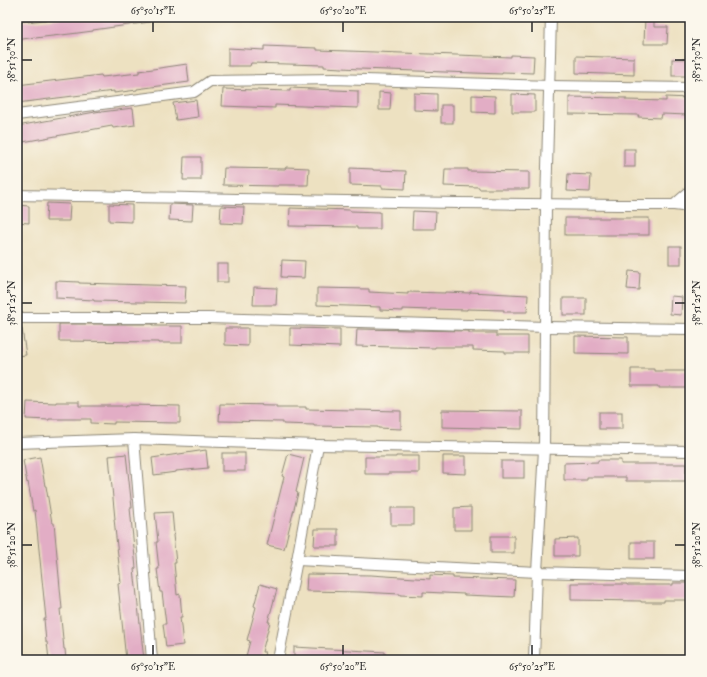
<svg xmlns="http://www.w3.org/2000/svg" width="707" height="677" viewBox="0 0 707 677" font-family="'IM FELL Double Pica',serif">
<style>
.building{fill:#e2adc5}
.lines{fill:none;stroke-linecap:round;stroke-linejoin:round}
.minor-casing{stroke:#8c8676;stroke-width:12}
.minor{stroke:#fff;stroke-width:10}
.ticks{fill:none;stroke:#2b2b2b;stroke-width:1.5}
.neatline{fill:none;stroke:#2b2b2b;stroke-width:1.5}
.ticks-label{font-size:10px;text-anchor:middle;fill:#2b2b2b}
</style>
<rect width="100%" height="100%" fill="#fbf7ec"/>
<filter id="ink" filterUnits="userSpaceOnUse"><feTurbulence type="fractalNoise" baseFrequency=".025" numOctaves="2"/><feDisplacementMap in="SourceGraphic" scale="8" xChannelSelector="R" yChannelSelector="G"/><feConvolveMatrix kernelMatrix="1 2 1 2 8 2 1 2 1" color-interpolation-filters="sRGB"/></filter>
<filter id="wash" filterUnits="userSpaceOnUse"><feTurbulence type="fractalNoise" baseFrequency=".012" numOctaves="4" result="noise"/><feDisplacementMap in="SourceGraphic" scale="16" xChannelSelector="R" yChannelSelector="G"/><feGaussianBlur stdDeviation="0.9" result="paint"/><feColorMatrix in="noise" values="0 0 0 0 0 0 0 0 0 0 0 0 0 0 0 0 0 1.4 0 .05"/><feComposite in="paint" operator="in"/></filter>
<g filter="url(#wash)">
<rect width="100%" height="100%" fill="#ede1c1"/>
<g id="blocks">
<!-- building -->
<g class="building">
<path d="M69,17H150V22L93,30V31L70,34L35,38V37L17,40V22L28,21V22Z"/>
<path d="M645,17H654V27H668L667,44H644Z"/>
<path d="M264,46L317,48V50L348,51L511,57V55L534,56L533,73L502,72V74L360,69L324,67V65L251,63L250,66H228V48L264,50Z"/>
<path d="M576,56L634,58V75L576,73Z"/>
<rect x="672" y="59" width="18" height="17"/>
<path d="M187,64L189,82L137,89V90L114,93V91L17,103V85L101,75L102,77L139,73V71Z"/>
<path d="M290,88L358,91V108L275,105V108L222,106L223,89L290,91Z"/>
<path d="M379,92L391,93L390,110H379Z"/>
<path d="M414,93L437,94V111L414,110Z"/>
<path d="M512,94L535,95V112H512Z"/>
<path d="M472,95L495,96V113L472,112Z"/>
<path d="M569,97L626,98V100L666,101V97L689,98L688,115L662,114L661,118L638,117L639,115L569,114Z"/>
<path d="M196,100L198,117L176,120L173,103Z"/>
<rect x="441" y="105" width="12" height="18"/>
<path d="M133,108L135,125L113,128L112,126L17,143V126L101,111V112Z"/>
<rect x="624" y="149" width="11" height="18"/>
<path d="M184,157H201V180H183Z"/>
<path d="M286,167L309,168L308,185H278V186L223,185L224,168L285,169Z"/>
<path d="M350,168L373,169V170L406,171L405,189L382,188V186L350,185Z"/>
<path d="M445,169H468V171L529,172V189H479V187L444,186Z"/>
<path d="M568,174L591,175L590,192L567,191Z"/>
<path d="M47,203L70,204L69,221H46Z"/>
<path d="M109,204L132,205V222L109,221Z"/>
<path d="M170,204L193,205L192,221L169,220Z"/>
<path d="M17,205L29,206V223L17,222Z"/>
<path d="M221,206L244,207L243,224L220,223Z"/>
<path d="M290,208L350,210V211L380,212V229H357V227L289,226Z"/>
<path d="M413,211L436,212L435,229H412Z"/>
<rect x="565" y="218" width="84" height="17"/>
<rect x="669" y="246" width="12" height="18"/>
<path d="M282,260L305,261L304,278L281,277Z"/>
<rect x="217" y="264" width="11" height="18"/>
<path d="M629,271L640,272L639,290L627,289Z"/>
<path d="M56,281L79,282V283L186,286L185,303L94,301V300L56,298Z"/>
<path d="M254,287L277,288L276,305H253Z"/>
<path d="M317,288L369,289V292L408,294V292L445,293V292L470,293V292L528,295L527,312H504V310L467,309V310L430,309V310L403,309V311L380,310V307L317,305Z"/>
<path d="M671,296L682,297L681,315L670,314Z"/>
<rect x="563" y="298" width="23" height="17"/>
<path d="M59,324H153V326H182V343H159V342L59,341Z"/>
<path d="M225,328H248V346L225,345Z"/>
<path d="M290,328L340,329V347L290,345Z"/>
<path d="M17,329H22L26,355L17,356Z"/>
<path d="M357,329L469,331V333H496V336H528V353H505V351L473,350V347H435V348L356,346Z"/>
<path d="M575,336L628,337V354L575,353Z"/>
<path d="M631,369H654V371H690V388H659V386H631Z"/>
<path d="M27,402L56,403V402H79V406H126V405L180,406V423L114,422V424L91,423V419H49V420L26,419Z"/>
<path d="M220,404L276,405V407H306V409L401,411V429L378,428V427L314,426V425L283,424V422L219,421Z"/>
<path d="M442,410L522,411V429L442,427Z"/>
<rect x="599" y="412" width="23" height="17"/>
<path d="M206,450L208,468L176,471V472L154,475L152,458Z"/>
<rect x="222" y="453" width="23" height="18"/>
<path d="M126,454L132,508H130L136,568L134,569L144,660H126L118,584L121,583L114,519H115L109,456Z"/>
<path d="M288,454L304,458L296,492L298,493L284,549L267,545L284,477L282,476Z"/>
<path d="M396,456H419V473H388V474H365V457H396Z"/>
<path d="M443,456H466V474L443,473Z"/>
<path d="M40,457L45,486H46L52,523H54L62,609H60L64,649H65L66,660H49L47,642H46L44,619H46L35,510L33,511L28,482L27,483L23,460Z"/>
<path d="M598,460H621V464H686V481H626V477H587V480H564V463L598,462Z"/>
<rect x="501" y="461" width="23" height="17"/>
<path d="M471,507V530H454V508Z"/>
<rect x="391" y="508" width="23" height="17"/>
<path d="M172,512L174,534L173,535L176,563H174L177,595L180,594L182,617H180L183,645L166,647L163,624H166L162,592H160L157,569H159L156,542H158L155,513Z"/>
<path d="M315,529H338V546H314Z"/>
<rect x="491" y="536" width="23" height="17"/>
<path d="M578,538V556H555V539Z"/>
<rect x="631" y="542" width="23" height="17"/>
<path d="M307,574L371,575L430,579V575L453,576V578L515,580L514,597L464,595V594L423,592V596L400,595V594L360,592L306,591Z"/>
<path d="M571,583H594V584H627V585H673V583H690V600H664V602H641V601L571,600Z"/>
<path d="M260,584L277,589L268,622H270L262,652H265L263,660H245L250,641L247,640L256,607L254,606Z"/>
<path d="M294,647L385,652V660H294Z"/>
</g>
</g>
</g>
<g filter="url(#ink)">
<use href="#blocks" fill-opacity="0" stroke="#8c8676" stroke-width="1"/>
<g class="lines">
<defs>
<g id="minor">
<path d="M17,115L194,92L210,81L334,79L550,86L690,88"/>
<path d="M17,195C236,198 455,205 674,205L690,207"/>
<path d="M674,205L690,191"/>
<path d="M17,318H208L546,327L690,329"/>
<path d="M134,439L152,660"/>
<path d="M17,443L134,439L318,445L690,451"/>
<path d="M297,560L537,572L690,576"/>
<path d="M278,660L297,560L318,445"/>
<path d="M534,660L537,572L544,449L546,205L551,17"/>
</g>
</defs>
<!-- minor casing -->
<use href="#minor" class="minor-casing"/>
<!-- minor -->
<use href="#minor" class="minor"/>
</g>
</g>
<!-- ticks -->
<path class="ticks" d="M153,22V32M343,22V32M532,22V32M22,60H32M675,60H685M22,303H32M675,303H685M22,545H32M675,545H685M153,645V655M343,645V655M532,645V655"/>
<!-- margin -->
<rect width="707" height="677" fill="none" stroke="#fbf7ec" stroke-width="44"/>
<rect x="22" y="22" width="663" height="633" class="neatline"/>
<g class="ticks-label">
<text x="153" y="14">65°50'15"E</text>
<text x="343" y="14">65°50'20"E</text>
<text x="532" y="14">65°50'25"E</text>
<text transform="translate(11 60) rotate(-90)" y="4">38°51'30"N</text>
<text transform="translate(696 60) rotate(-90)" y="4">38°51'30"N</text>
<text transform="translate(11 303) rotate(-90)" y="4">38°51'25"N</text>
<text transform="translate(696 303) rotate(-90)" y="4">38°51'25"N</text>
<text transform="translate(11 545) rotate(-90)" y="4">38°51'20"N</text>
<text transform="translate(696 545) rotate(-90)" y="4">38°51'20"N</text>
<text x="153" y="670">65°50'15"E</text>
<text x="343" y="670">65°50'20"E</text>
<text x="532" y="670">65°50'25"E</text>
</g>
</svg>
